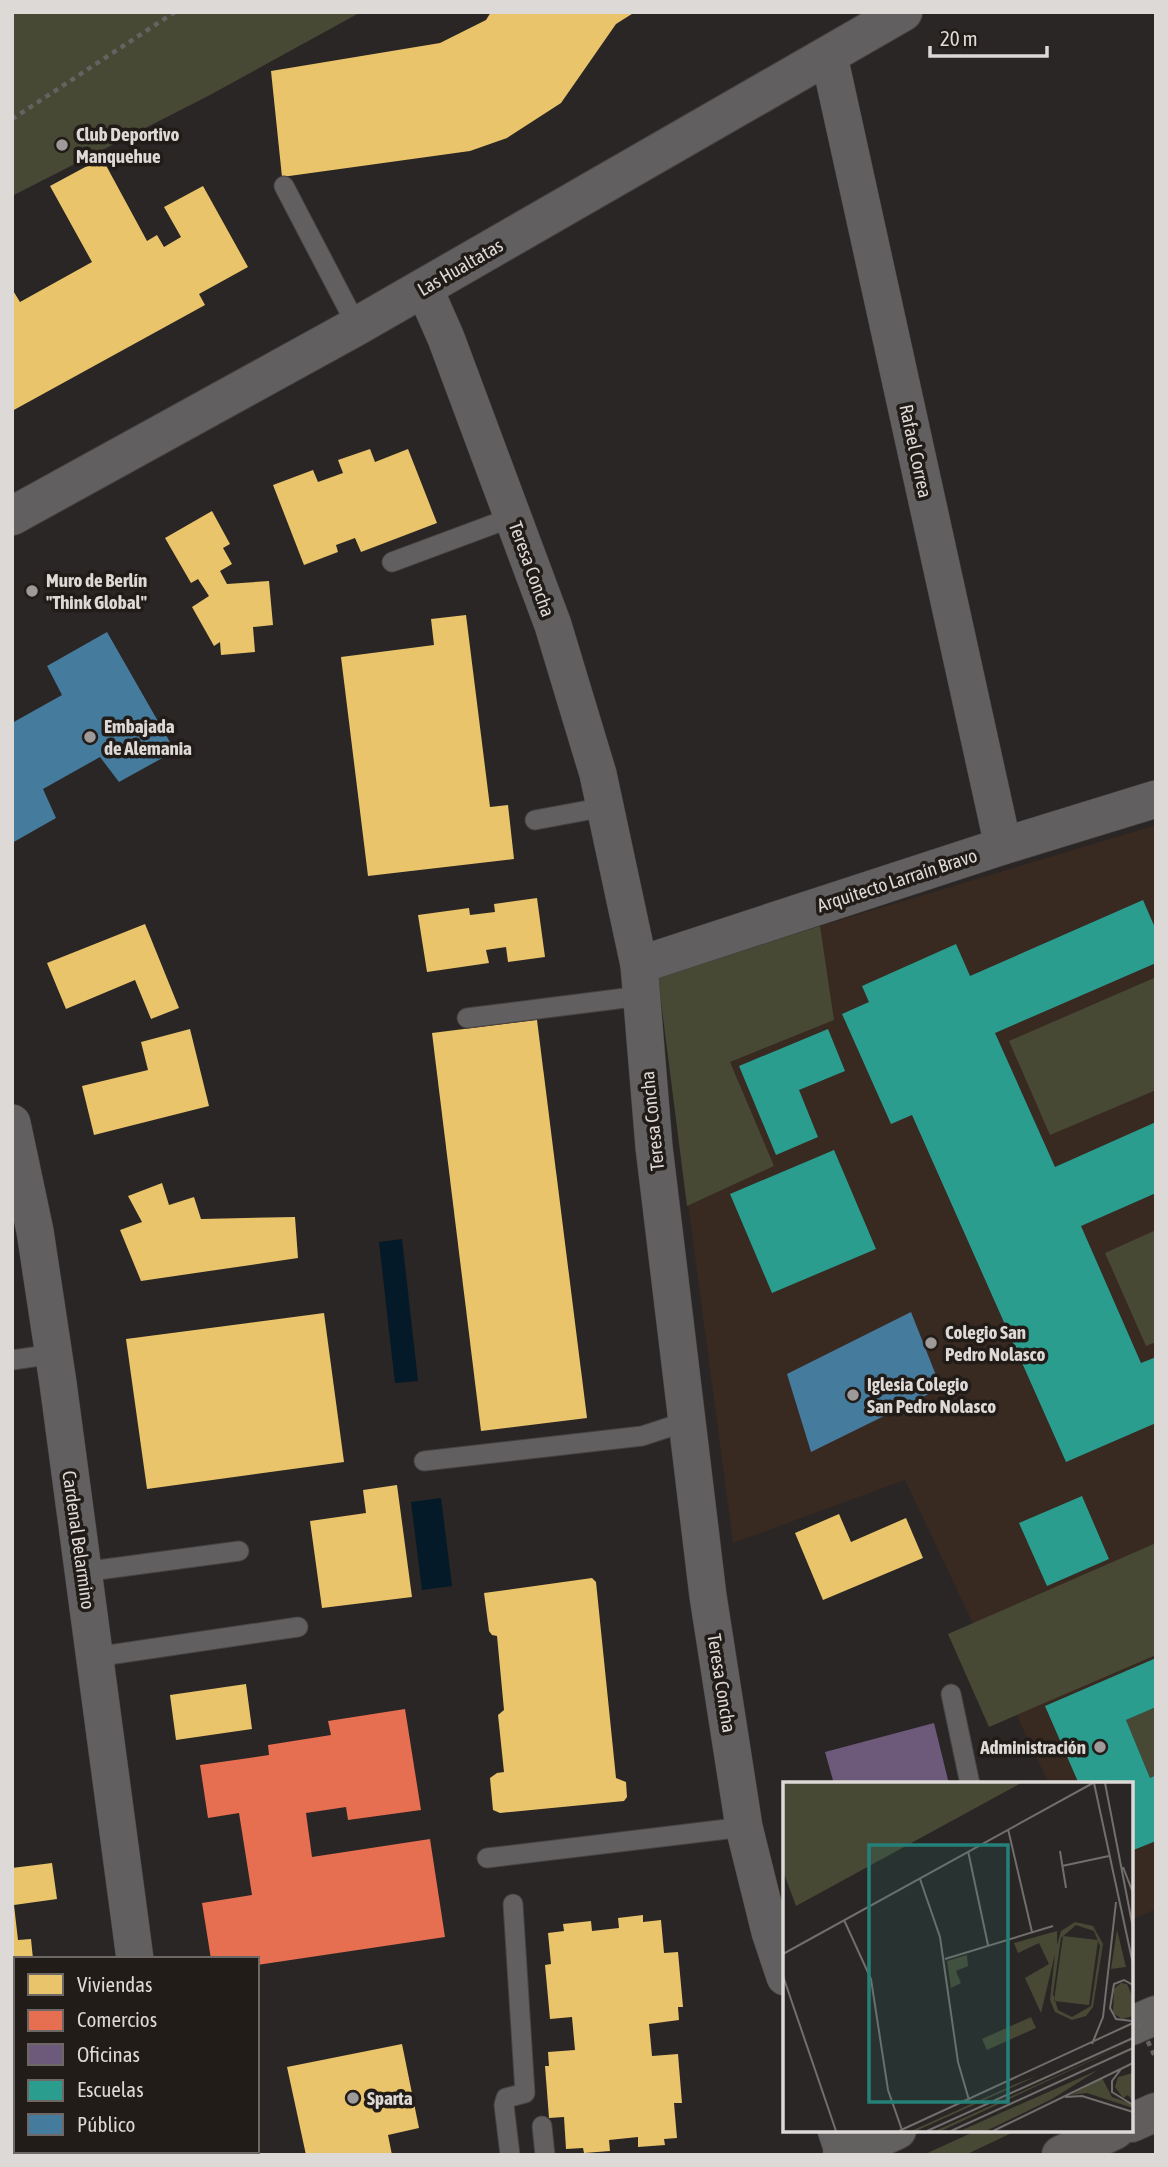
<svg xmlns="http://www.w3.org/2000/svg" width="1168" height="2167" viewBox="0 0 1168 2167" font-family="'Asap Condensed',sans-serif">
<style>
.education{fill:#382921}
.green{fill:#474935}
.water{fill:#041a28}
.homes{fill:#e9c46a}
.shops{fill:#e76f51}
.offices{fill:#6d597a}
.schools{fill:#2a9d8f}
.public{fill:#457b9d}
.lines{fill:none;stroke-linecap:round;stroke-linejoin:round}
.service-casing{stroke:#464342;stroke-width:21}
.minor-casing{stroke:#464342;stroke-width:38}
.tertiary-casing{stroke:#464342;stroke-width:40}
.primary-casing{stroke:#464342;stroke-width:40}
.motorway-casing{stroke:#464342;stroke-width:40}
.path{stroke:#656262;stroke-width:4.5;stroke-dasharray:5 5;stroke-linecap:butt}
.service{stroke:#615f5f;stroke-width:19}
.minor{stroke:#615f5f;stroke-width:37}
.tertiary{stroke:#615f5f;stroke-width:38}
.primary{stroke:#636060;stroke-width:38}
.motorway{stroke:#605d5c;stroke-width:38}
.path-bridge{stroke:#656262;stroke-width:4.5;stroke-dasharray:5 5;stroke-linecap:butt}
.poi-dot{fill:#9e9a99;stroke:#221c19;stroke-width:2.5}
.labels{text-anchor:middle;stroke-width:7;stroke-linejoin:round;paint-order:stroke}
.poi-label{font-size:19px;font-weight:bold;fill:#ddd9d7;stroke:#221c19;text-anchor:start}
.street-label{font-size:19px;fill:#ddd9d7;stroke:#221c19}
.inset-road{fill:none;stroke:#726e6c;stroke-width:2}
.view{fill:#248078;fill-opacity:0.15;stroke:#248078;stroke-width:3.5}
.inset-edge{fill:none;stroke:#ddd9d7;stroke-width:3.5}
</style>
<rect width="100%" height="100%" fill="#2a2625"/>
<!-- education -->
<path class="education" d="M1156,825V1909L1131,1920V1784H1049L905,1480L733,1543L658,978L820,926Z"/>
<!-- green -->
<g class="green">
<path d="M12,12H361L210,95L12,196Z"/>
<path d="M820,926L834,1020L730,1062L774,1166L687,1206L658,978Z"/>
<path d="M1154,978L1156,1090L1050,1135L1009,1041Z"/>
<path d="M1156,1230V1342L1146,1346L1105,1253Z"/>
<path d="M1156,1543V1655L989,1727L948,1634Z"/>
<path d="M1156,1707V1775L1150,1778L1126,1720Z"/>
<path d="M978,2130H1018L965,2155H923Z"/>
</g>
<!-- water -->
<g class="water">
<path d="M402,1239L418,1381L395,1383L379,1242Z"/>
<path d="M441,1498L452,1586L422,1590L411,1502Z"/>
</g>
<!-- homes -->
<g class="homes">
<path d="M491,12H635L616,24L561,103L507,138L470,151L282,177L271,71L440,43L486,20Z"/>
<path d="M102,158L147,241L157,235L164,247L181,237L164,207L203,186L248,267L199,294L205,305L12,411V289L20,302L92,262L50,186Z"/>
<path d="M370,449L375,462L408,449L437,523L361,552L355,538L336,545L338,552L304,565L273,485L313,470L318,482L343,473L338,460Z"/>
<path d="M212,511L230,544L223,548L232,564L220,571L227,584L269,581L273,625L253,627L255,652L221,655L220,642L214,646L192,607L209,596L198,579L191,583L165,538Z"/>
<path d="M466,615L490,807L508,805L514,859L368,876L341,657L434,645L431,619Z"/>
<path d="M537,898L545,957L508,962L506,947L486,950L489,963L427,972L418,915L469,908L470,915L495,912L494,904Z"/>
<path d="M145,924L179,1008L151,1019L135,980L66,1009L47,963Z"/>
<path d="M537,1020L587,1418L481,1431L432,1033Z"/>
<path d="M190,1029L209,1106L94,1135L82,1086L148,1070L141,1042Z"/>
<path d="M162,1183L169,1205L194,1197L201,1219L295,1217L298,1258L141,1281L120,1230L142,1222L128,1196Z"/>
<path d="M324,1313L344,1462L147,1489L126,1339Z"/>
<path d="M397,1485L412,1597L322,1608L310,1521L366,1513L363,1490Z"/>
<path d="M839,1514L851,1542L906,1518L923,1558L823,1600L795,1533Z"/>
<path d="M592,1578L596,1582L616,1778L626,1782L627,1797L624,1801L500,1813L493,1810L490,1778L497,1773L504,1772L498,1715L504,1710L497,1636L492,1635L489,1631L484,1593Z"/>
<path d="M246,1684L252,1729L176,1740L170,1695Z"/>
<path d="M52,1863L57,1899L14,1905L18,1940L31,1939L33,1959H16V1973H12V1868Z"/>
<path d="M643,1915V1922L661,1920L664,1953L678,1952L683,2007H678L679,2020L649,2024L652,2056L678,2054L682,2103H674L677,2138L664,2139L665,2145L638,2147V2137L609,2140L610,2151L584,2153L583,2148L566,2149L564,2117L549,2118L545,2066H549L548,2052L575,2050L572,2017L550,2019L545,1965L551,1964L548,1933L564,1931L563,1924L591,1921L592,1931L619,1928L618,1918Z"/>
<path d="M16,2015V2102L12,2095V2017Z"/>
<path d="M402,2044L419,2128L388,2135L392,2155H306L287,2067Z"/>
<path d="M12,2114L16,2123V2151H27L28,2155H12Z"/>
</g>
<!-- shops -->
<path class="shops" d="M405,1709L421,1810L348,1820L346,1807L306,1813L312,1857L430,1839L445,1937L257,1965V1959H211L202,1903L252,1895L239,1813L208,1818L200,1765L269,1755L268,1745L331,1735L328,1721Z"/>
<!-- offices -->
<path class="offices" d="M934,1723L949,1784H834L825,1752Z"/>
<!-- schools -->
<g class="schools">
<path d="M1143,900L1156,930V963L995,1033L1055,1167L1156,1122V1193L1081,1226L1141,1363L1156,1357V1423L1066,1462L912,1115L891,1124L842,1014L869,1002L862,986L956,944L970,976Z"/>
<path d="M828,1029L845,1071L799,1090L818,1137L776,1155L739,1066Z"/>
<path d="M834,1150L876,1249L772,1293L730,1194Z"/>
<path d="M1082,1496L1109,1559L1047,1586L1019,1523Z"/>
<path d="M1156,1658V1707L1126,1720L1150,1778L1156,1775V1841L1131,1851V1784H1079L1045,1706Z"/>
</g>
<!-- public -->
<g class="public">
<path d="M107,632L175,751L119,782L100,757L43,789L56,818L12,843V723L62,695L47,666Z"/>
<path d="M911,1312L941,1388L811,1452L787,1374Z"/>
</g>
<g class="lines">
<defs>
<g id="service">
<path d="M284,186L357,326"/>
<path d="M392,562L513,517"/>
<path d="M535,820L605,807"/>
<path d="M467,1018L641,996"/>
<path d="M12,1360L54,1354"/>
<path d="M424,1461L642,1436L688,1421"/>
<path d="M83,1572L239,1551"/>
<path d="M95,1657L298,1627"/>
<path d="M951,1694L970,1784"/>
<path d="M487,1858L744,1827"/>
<path d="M542,2126L545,2155"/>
<path d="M510,2155L504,2105L506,2098L525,2093L513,1904"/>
</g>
<g id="minor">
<path d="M829,56L1003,846"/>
<path d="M424,288L446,338L553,625L598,774L639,965L654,1147L708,1596L744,1827L770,1932L785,1977"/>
<path d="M639,965L1003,846L1156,799"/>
<path d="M12,1123L35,1231L58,1383L135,1959"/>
<path d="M836,2130L844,2154"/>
<path d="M181,2151L182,2155"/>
</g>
<path id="tertiary" d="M12,516L357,326L903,12"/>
<g id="primary">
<path d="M1131,2026L1156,2015"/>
<path d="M842,2155L897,2130"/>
</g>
<g id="motorway">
<path d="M1131,2123L1156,2112"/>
<path d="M1061,2155L1115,2130"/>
</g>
</defs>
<!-- service casing -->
<use href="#service" class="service-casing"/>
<!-- minor casing -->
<use href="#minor" class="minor-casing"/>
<!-- tertiary casing -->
<use href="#tertiary" class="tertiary-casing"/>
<!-- primary casing -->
<use href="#primary" class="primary-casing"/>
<!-- motorway casing -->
<use href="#motorway" class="motorway-casing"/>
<!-- path -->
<path class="path" d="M12,119L175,12"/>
<!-- service -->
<use href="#service" class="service"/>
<!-- minor -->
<use href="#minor" class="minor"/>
<!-- tertiary -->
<use href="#tertiary" class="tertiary"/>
<!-- primary -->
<use href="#primary" class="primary"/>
<!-- motorway -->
<use href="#motorway" class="motorway"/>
<!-- path-bridge -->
<path class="path-bridge" d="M1131,2005L1156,2059"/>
</g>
<!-- markers -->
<g class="poi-dot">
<circle cx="62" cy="145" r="7"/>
<circle cx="32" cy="591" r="7"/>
<circle cx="90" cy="737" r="7"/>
<circle cx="931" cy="1343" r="7"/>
<circle cx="853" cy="1395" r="7"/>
<circle cx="1100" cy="1747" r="7"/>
<circle cx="353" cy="2098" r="7"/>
</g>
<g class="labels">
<!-- poi labels -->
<g class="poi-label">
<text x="76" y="141">Club Deportivo<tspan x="76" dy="22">Manquehue</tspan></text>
<text x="46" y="587">Muro de Berlín<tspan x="46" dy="22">"Think Global"</tspan></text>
<text x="104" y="733">Embajada<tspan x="104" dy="22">de Alemania</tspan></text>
<text x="945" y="1339">Colegio San<tspan x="945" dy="22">Pedro Nolasco</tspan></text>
<text x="867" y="1391">Iglesia Colegio<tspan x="867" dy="22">San Pedro Nolasco</tspan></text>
<text x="1086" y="1754" text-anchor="end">Administración</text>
<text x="367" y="2105">Sparta</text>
</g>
<!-- street labels -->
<g class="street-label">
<text transform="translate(460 267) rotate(-30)" y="7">Las Hualtatas</text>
<text transform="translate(916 451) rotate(78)" y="7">Rafael Correa</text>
<text transform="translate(532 569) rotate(70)" y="7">Teresa Concha</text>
<text transform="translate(897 880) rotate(-18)" y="7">Arquitecto Larraín Bravo</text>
<text transform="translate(652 1121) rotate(-96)" y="7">Teresa Concha</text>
<text transform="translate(79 1540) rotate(82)" y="7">Cardenal Belarmino</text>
<text transform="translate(722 1683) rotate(81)" y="7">Teresa Concha</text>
</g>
</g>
<!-- overview -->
<g transform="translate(783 1782)">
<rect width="350" height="350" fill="#2a2625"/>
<path d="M0,1H238L13,124L0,89ZM292,140L310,144L320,162L310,225L303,234L289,238L272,230L267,218L272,172L258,231L242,196L266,182L256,161L235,171L231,161L274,149V163L278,149ZM293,143L311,149L317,164L308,224L289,235L275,228L270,212L278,156ZM334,148L343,185L328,187ZM280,154L315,158L306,223L271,219ZM184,173L185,184L173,189L178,201L168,206L164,179ZM338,201L344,202L350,216V234L339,237L330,231L331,207ZM248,235L253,246L204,268L199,257ZM350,259L158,349H152ZM315,288L269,317L203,349H177ZM350,291V320L345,313L340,316L332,305L335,295ZM254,294L133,349H128L235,301ZM319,296L329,315L350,322V326L304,311L288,313Z" fill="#474935" fill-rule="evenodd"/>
<path class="inset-road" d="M311,1L350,182M322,1L350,146M225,47L249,150M185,69L205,163M277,69L283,106M279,84L326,74M340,85L350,111M137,97L157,155L175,280L186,318M61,138L88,197L105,308L119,348M0,172L310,1M162,177L270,144M0,194L53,349M349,239L333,237L327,226L331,202L341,198L350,203M309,262L320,235L333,120M338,287L329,299V310L350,323M282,315L299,314L350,330M116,349L350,241M144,349L350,256M168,349L350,266M210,349L350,281"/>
<path class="view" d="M86,63H225V320H86Z"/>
<rect width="350" height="350" class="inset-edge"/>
</g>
<!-- border -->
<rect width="1168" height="2167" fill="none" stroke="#ddd9d7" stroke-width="28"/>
<!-- legend -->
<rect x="14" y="1957" width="245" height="196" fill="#221c19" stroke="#6d6865" stroke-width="2"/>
<rect x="28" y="1974" width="35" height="21" fill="#e9c46a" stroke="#6d6865" stroke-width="2"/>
<text x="77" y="1992" font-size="21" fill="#ddd9d7">Viviendas</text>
<rect x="28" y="2010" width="35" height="21" fill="#e76f51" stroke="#6d6865" stroke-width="2"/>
<text x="77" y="2027" font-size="21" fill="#ddd9d7">Comercios</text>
<rect x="28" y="2044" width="35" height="21" fill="#6d597a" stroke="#6d6865" stroke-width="2"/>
<text x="77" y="2062" font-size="21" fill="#ddd9d7">Oficinas</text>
<rect x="28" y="2080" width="35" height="21" fill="#2a9d8f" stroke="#6d6865" stroke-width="2"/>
<text x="77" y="2097" font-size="21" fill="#ddd9d7">Escuelas</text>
<rect x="28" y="2114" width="35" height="21" fill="#457b9d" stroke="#6d6865" stroke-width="2"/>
<text x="77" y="2132" font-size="21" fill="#ddd9d7">Público</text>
<!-- scale -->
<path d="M930 46v10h117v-10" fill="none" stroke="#ddd9d7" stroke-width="3.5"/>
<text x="940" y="46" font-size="21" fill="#ddd9d7" stroke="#221c19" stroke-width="5" paint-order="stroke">20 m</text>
</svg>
